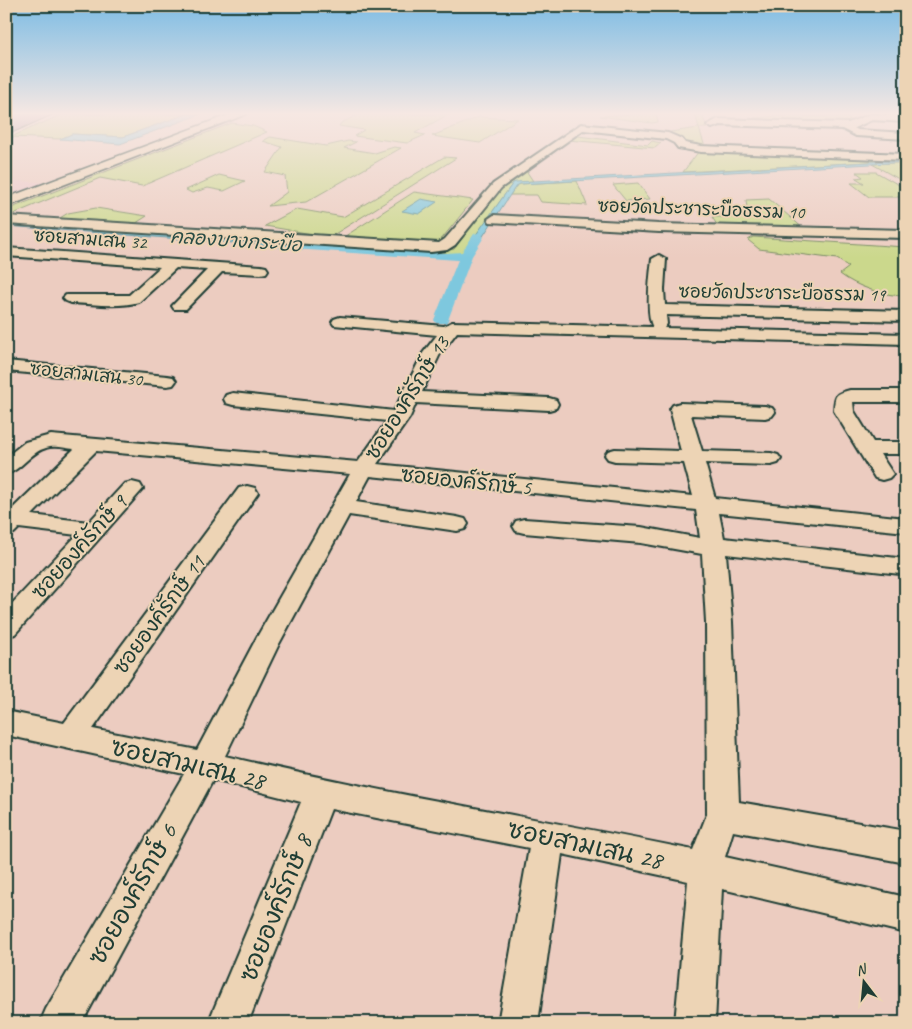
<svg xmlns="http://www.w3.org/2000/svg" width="912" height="1029" viewBox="0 0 912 1029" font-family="Caveat,'Playpen Sans Thai',sans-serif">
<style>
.built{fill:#ecc7c8}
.green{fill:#cbd88c;stroke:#758a60}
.water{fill:#7ec8de;stroke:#58909a}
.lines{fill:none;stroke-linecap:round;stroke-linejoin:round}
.canal{fill:#7ec8de;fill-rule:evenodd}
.minor-casing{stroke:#1f3d34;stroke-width:4}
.secondary-casing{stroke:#1f3d34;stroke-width:3}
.minor{fill:#edd4b5;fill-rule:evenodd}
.secondary{fill:#edd4b5;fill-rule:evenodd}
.wall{fill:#caa0bc;stroke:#1f3d34}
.shaded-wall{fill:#a48299;stroke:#1f3d34}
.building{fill:#ebbadb;stroke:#1f3d34}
.labels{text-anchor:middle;stroke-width:4;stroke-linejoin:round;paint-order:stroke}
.far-street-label{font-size:18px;fill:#1f3d34;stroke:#edd4b5}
.far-water-label{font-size:19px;font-style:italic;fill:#284b45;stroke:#edd4b5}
.street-label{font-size:21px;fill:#1f3d34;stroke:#edd4b5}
.near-street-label{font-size:25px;fill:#1f3d34;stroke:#edd4b5}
</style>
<rect width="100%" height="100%" fill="#ecccc0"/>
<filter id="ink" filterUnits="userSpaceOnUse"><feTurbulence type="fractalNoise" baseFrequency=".02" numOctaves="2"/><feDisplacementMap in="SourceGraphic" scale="10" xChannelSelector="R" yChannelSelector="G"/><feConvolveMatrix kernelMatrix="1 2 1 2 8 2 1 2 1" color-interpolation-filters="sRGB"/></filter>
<g filter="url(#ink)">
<!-- built -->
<path class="built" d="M6,180L46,183L6,199Z"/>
<!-- green -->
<g class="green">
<path d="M63,114H187L123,137L72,134L60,139L11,137Z"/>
<path d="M360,114H449L415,133L425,135L407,143L354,136L364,130L339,126L341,123Z"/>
<path d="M634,114H656L658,122L652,123L600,116Z"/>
<path d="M695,114H702L707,128H699L705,147L687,146L684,139L671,135L670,132L699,128Z"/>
<path d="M777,116L845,117L853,121L844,124L786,122L754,118Z"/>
<path d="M479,117L518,119L480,143L432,136Z"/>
<path d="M232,123L253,126L267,132L142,186L100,178L6,217V210Z"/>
<path d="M576,132L582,133L578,136L648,145L652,141L661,143L655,148L568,140Z"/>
<path d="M270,137L326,146L348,141L356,142L344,148L375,153L394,147L401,148L306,202L268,206L287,192L285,176L265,172L282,147L263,141Z"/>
<path d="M699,151L906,160L683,172Z"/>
<path d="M444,157L456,158L330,237L265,226L297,209L343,217Z"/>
<path d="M897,163L906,165V183L872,164Z"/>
<path d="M526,168L531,169L527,172L533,181L513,183L462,255L448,256L319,245L321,242C361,246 415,257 454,249L499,188Z"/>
<path d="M856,172H876L906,189V197H869L851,183H864L856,178L863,177Z"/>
<path d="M219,175L245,181L224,191L208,188L192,193L186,190Z"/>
<path d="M577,181L587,205L541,202L537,195H510L516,186L520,184Z"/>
<path d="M638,183L650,199L626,201L613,185Z"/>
<path d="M414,192L473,200L440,241L433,244L339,240Z"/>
<path d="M769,199L804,229L719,228L712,217H748L746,200Z"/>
<path d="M96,208L147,216L133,225L55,221L68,213Z"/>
<path d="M753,237L905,247L906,296C884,296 857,287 840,274L849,267L837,259L759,249L748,240Z"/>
</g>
<!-- water -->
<g class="water">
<path d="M187,114H201L120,144L60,139L72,134L123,137Z"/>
<path d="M906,160V162L520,184L516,186L510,195L468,259L460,257L513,183L516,182Z"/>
<path d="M421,199L437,202L419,214L402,211Z"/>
<path d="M6,224L306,244L302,248L6,226Z"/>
</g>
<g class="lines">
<!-- canal -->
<path class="canal" d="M478,233L484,237L472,256L448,320L446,323H436L434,320L458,260L278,248L272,244L278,240L447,253L462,252L474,234Z"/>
<defs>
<g id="minor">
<path d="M871,114L906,116V122L872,120L854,128L858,130L906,133V139L856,136L842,129L720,125L712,128L707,125L718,119L848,123Z"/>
<path d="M581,124L668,133L682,139L685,143L701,146L906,154V160L701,152L678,148L674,143L666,139L583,130L501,188L455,245L447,250L431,252L6,224V216L439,243L445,239L493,184Z"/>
<path d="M494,215L659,224L906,230V238L659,232L490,222L488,219Z"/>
<path d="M6,248L261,266L266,267L268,270L266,273L261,274L222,272L186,309H174L172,306L207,270L176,268L139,302C117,308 94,304 71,303L66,301L63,298L66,295H129L160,267L6,256Z"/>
<path d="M659,255L666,259L664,289L665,305L906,311V321L666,315L667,324L664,328L906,334V344L457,332L440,354L422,392L549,398L556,400L558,404L556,408L549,410L416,403L410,417L377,464L693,496L684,463L615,461L608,459L605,455L608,451L615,449L681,451L670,409L673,405L680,403L765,406L772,408L775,412L772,416L765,418L691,415L702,451L771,453L778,455L781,459L778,463L771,465L705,463L715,498L906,518V532L719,513L724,538L906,559V573L900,574L726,554L732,622L739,802L906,831V863L733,831L725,857L906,897V933L722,889L715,1023H675L688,881L562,854L538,1023H498L529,848L331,809L248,1023H208L301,802L213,780L82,1023H40L46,1009L184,774L6,735V711L64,723L239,488L247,486L255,488L258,493L93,729L197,750L257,637L350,474L96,451L32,515L89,522L124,484L132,482L140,484L143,489L15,634L6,637V610L77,535L19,528L14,533L6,535V515L74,449C66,448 54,445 46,448C30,452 22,470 6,474V457L25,442L51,435L358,462L387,421L233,405L226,403L224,399L226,395L233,393L394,411L423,353L437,335L334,325L332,322L334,319L340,317L444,326L452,322L653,327C645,315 650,275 652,259ZM370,476L696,510L700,538L641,527L524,519L516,521L513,526L516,531L524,533L641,543L702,554L706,622L707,814L693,850C537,818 380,793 225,756L279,644L349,515L457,531L465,529L468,524L465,519L457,517L356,502Z"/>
<path d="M6,361L167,376L173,377L176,381L173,385L167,386L6,371Z"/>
<path d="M850,390H906V402H853L854,411L873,442H906V454H880L893,474L889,478L882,480L875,478L834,411C835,395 834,394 850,390Z"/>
</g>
<path id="secondary" d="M231,114H247L6,207V198Z"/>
</defs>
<!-- minor casing -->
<use href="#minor" class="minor-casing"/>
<!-- secondary casing -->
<use href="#secondary" class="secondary-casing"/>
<!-- minor -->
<use href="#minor" class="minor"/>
<!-- secondary -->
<use href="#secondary" class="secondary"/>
</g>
<!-- wall -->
<path class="wall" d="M6,114H54L14,132L6,131Z"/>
<!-- shaded-wall -->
<path class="shaded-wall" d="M14,114H54L14,132L9,116Z"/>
<!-- building -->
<path class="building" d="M6,114H14L9,116H6Z"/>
</g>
<!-- sky -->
<linearGradient id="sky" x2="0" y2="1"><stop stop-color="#7dbce4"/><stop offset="0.44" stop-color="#f6e8e3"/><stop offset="1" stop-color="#f6e8e3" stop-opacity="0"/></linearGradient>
<rect width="912" height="258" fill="url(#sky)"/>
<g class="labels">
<!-- far-street labels -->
<g class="far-street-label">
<text transform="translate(701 209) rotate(2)" y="6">ซอยวัดประชาระบือธรรม 10</text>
<text transform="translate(90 239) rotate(4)" y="6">ซอยสามเสน 32</text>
<text transform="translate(782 293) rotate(1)" y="6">ซอยวัดประชาระบือธรรม 19</text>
<text transform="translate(86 374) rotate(6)" y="6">ซอยสามเสน 30</text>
</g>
<!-- far-water labels -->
<g class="far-water-label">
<text transform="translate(236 240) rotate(4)" y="7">คลองบางกระบือ</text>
</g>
<!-- street labels -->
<g class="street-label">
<text transform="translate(407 398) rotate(-58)" y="7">ซอยองค์รักษ์ 13</text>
<text transform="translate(466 481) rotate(6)" y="7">ซอยองค์รักษ์ 5</text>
<text transform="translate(79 547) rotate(-48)" y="7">ซอยองค์รักษ์ 9</text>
<text transform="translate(159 615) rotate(-54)" y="7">ซอยองค์รักษ์ 11</text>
</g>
<!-- near-street labels -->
<g class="near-street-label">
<text transform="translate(188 763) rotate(13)" y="9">ซอยสามเสน 28</text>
<text transform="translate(585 844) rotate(12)" y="9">ซอยสามเสน 28</text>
<text transform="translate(132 894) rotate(-61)" y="9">ซอยองค์รักษ์ 6</text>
<text transform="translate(275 908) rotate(-68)" y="9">ซอยองค์รักษ์ 8</text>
</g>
</g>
<!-- margin -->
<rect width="912" height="1029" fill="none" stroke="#edd4b5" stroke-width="25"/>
<rect x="12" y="12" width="887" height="1004" fill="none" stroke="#1f3d34" stroke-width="2" filter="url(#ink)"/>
<!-- north arrow -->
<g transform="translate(864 982) rotate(344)" stroke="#edd4b5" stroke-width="4" paint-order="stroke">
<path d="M0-4L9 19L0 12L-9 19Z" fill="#1f3d34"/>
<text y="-8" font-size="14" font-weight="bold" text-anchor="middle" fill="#1f3d34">N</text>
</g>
</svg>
